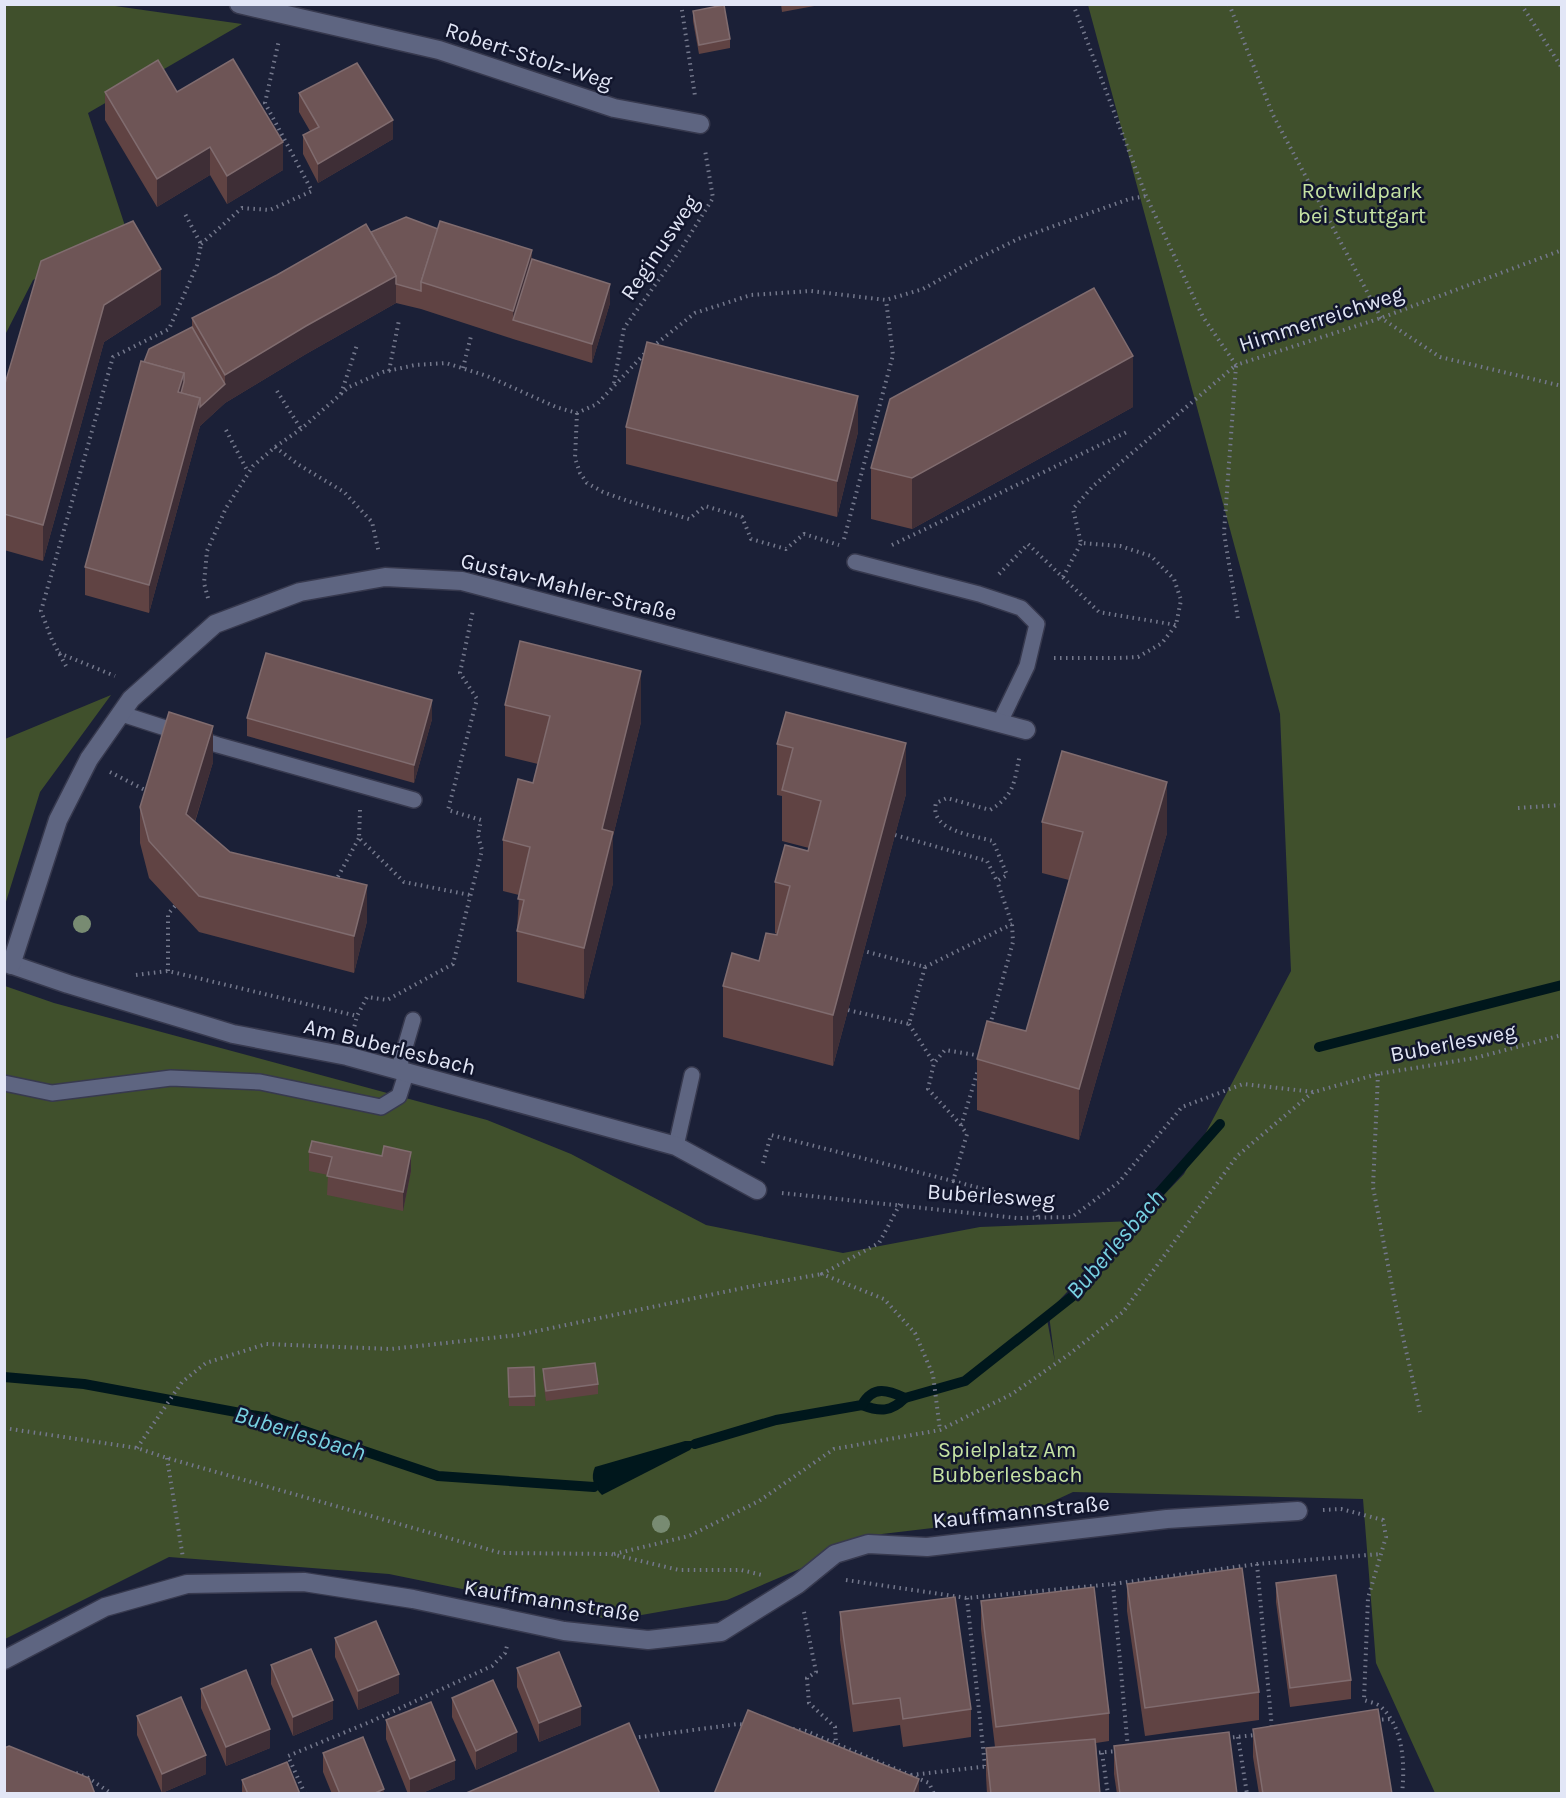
<svg xmlns="http://www.w3.org/2000/svg" width="1566" height="1798" viewBox="0 0 1566 1798" font-family="Karla,sans-serif">
<style>
.green{fill:#40502c}
.water{fill:#00171c}
.lines{fill:none;stroke-linecap:round;stroke-linejoin:round}
.stream{stroke:#00171c;stroke-width:10}
.lane-casing{stroke:#37394e;stroke-width:18}
.street-casing{stroke:#37394e;stroke-width:21}
.path{stroke:#74788c;stroke-width:4;stroke-dasharray:1.5 4.5;stroke-linecap:butt}
.lane{stroke:#5e6581;stroke-width:15}
.street{stroke:#5e6581;stroke-width:18}
.tree{fill:#788b72}
.wall{fill:#604343}
.shaded-wall{fill:#3e2e36}
.building{fill:#6e5556;stroke:#806c6f;stroke-width:1.5}
.labels{text-anchor:middle;stroke-width:5;stroke-linejoin:round;paint-order:stroke}
.street-label{font-size:22px;fill:#e2e6f6;stroke:#12162d}
.park-label{font-size:22px;fill:#c5e2a3;stroke:#12162d}
.water-label{font-size:24px;font-style:italic;fill:#78d2e2;stroke:#12162d}
</style>
<rect width="100%" height="100%" fill="#1b2037"/>
<!-- green -->
<g class="green">
<path d="M5,5H108L242,24L88,113L127,232L33,280L5,335Z"/>
<path d="M1088,5H1561V1793H1435L1376,1663L1363,1499L1073,1492L1017,1518L882,1534L727,1600L613,1620L389,1574L169,1557L5,1639V986L54,1003L487,1120L571,1154L706,1225L843,1253L980,1227L1135,1221L1046,1314L1055,1362L1049,1315L1184,1174L1291,971L1280,714Z"/>
<path d="M111,695L40,792L5,905V739Z"/>
</g>
<!-- water -->
<path class="water" d="M685,1441H692L695,1444L690,1450L602,1495C594,1487 590,1478 595,1467Z"/>
<g class="lines">
<!-- stream -->
<g class="stream">
<path d="M1319,1047L1562,985"/>
<path d="M4,1377L84,1384L263,1417L438,1476L594,1487"/>
<path d="M862,1405C880,1412 891,1412 905,1398L965,1381L1083,1288L1149,1204L1220,1124"/>
<path d="M695,1444L776,1420L862,1405C873,1385 888,1390 905,1398"/>
</g>
<defs>
<g id="lane">
<path d="M855,562L979,594L1021,608L1037,624L1027,666L1000,722"/>
<path d="M122,714L218,745L414,800"/>
<path d="M398,1071L413,1020"/>
<path d="M4,1083L52,1093L171,1078L260,1082L381,1107L399,1096L406,1074"/>
<path d="M676,1146L692,1075"/>
</g>
<g id="street">
<path d="M239,4L439,50L614,108L700,124"/>
<path d="M4,962L68,984L233,1034L347,1056L676,1146L757,1190"/>
<path d="M11,965L58,820L89,759L131,699L215,624L300,592L385,577L462,581L1026,730"/>
<path d="M4,1660L105,1607L187,1584L304,1582L413,1599L564,1631L648,1640L721,1632L798,1584L835,1554L868,1544L927,1547L1167,1519L1298,1511"/>
</g>
</defs>
<!-- lane casing -->
<use href="#lane" class="lane-casing"/>
<!-- street casing -->
<use href="#street" class="street-casing"/>
<!-- path -->
<g class="path">
<path d="M681,4L695,96"/>
<path d="M1073,4L1146,196L1203,317L1236,365L1381,318L1562,250"/>
<path d="M1229,4L1273,115L1381,318L1440,357L1562,386"/>
<path d="M1521,4L1562,68"/>
<path d="M201,244L242,208L270,210L312,191L265,103L279,40"/>
<path d="M1236,366L1224,533L1238,619"/>
<path d="M463,368L471,336"/>
<path d="M389,371L399,320"/>
<path d="M614,383L624,328L681,249L713,198L705,150"/>
<path d="M277,391L301,429"/>
<path d="M341,394L357,345"/>
<path d="M577,413L575,458L580,473L587,483L603,492L628,501L689,519L705,506L742,517L751,539L786,549L804,534L839,545"/>
<path d="M226,430L248,472"/>
<path d="M275,447L299,465L344,492L372,522L379,553"/>
<path d="M844,539L893,355L886,300"/>
<path d="M892,545L1127,432"/>
<path d="M999,574L1028,544L1099,612L1176,625"/>
<path d="M1063,577L1081,543"/>
<path d="M208,598L204,583L207,551L226,508L253,466L275,447L301,429L349,387L383,372L415,365L446,363L487,376L556,407L577,413L597,404L647,351L695,313L751,295L811,291L886,300L923,289L973,261L1018,239L1129,199L1146,196"/>
<path d="M59,653L115,676"/>
<path d="M1054,658H1119L1138,657L1162,643L1176,625L1181,600L1174,579L1151,556L1120,546L1081,543L1073,509L1093,486L1236,365"/>
<path d="M66,666L52,640L41,611L113,357L169,329L197,265L201,244L184,212"/>
<path d="M110,772L149,792"/>
<path d="M1518,808L1562,805"/>
<path d="M360,810L359,838L404,882L470,895"/>
<path d="M895,835L987,861L997,881L1007,875L993,841C973,835 929,831 936,803L947,798L990,810C1016,794 1014,781 1020,754"/>
<path d="M335,882L359,838"/>
<path d="M925,967L1012,924"/>
<path d="M168,971V914L175,906"/>
<path d="M136,975L168,971L357,1016"/>
<path d="M848,1010L909,1024L925,967L864,951"/>
<path d="M909,1024L934,1063"/>
<path d="M990,1025L1013,942L1012,924L997,881"/>
<path d="M353,1032L357,1016L367,997L387,1000L453,964L482,850L478,836L481,820L448,810L477,699L460,673L473,610"/>
<path d="M1378,1074L1373,1187L1395,1302L1420,1412"/>
<path d="M961,1125L928,1089L934,1063L945,1050L982,1056"/>
<path d="M763,1163L771,1135L953,1181L967,1134L961,1126L978,1070"/>
<path d="M953,1181L1032,1202L1038,1217"/>
<path d="M782,1193L1017,1218L1072,1217L1119,1182L1182,1107L1243,1084L1314,1092L1378,1074L1475,1058L1562,1035"/>
<path d="M900,1204L879,1243L822,1274L884,1299L915,1333L933,1375L940,1430"/>
<path d="M4,1428L137,1448L167,1458L501,1553L611,1554L679,1570H741L762,1575"/>
<path d="M137,1448L182,1382L206,1363L266,1344L391,1349L518,1335L748,1287L822,1274"/>
<path d="M167,1458L183,1558"/>
<path d="M1323,1510L1341,1509L1383,1520L1386,1537L1368,1598L1364,1700C1369,1702 1377,1703 1381,1707C1404,1728 1405,1765 1402,1794"/>
<path d="M614,1554L689,1536L759,1501L834,1449L940,1430L1012,1394L1068,1355L1123,1312L1237,1156L1313,1092"/>
<path d="M1257,1564L1272,1729"/>
<path d="M846,1580L967,1598L1113,1584L1257,1564L1381,1554"/>
<path d="M1113,1584L1128,1749"/>
<path d="M967,1598L985,1766"/>
<path d="M804,1612L816,1672L807,1678L809,1703L835,1727L836,1744"/>
<path d="M1376,1720L1390,1719"/>
<path d="M793,1729L806,1731L929,1783L934,1794"/>
<path d="M1238,1737L1247,1794"/>
<path d="M633,1738L738,1724L747,1725"/>
<path d="M1227,1738L1255,1735"/>
<path d="M1093,1753L1118,1751"/>
<path d="M1102,1753L1108,1794"/>
<path d="M76,1773L87,1777L112,1794"/>
<path d="M911,1775L990,1766"/>
<path d="M305,1794L288,1756L372,1721L492,1666L505,1653L507,1646"/>
</g>
<!-- lane -->
<use href="#lane" class="lane"/>
<!-- street -->
<use href="#street" class="street"/>
</g>
<!-- trees -->
<g class="tree">
<circle cx="82" cy="924" r="9"/>
<circle cx="661" cy="1524" r="9"/>
</g>
<!-- wall -->
<g class="wall">
<path d="M781,4H825L782,12Z"/>
<path d="M693,11L730,39V48L699,54L693,21Z"/>
<path d="M105,92H177L283,170L227,204L210,175L157,207L105,120Z"/>
<path d="M299,93L393,139L318,183L303,154V135L310,131L299,112Z"/>
<path d="M438,229L532,259L610,303L592,363L513,339L421,309L396,303L306,354L225,403L200,426L149,613L85,595V567L144,362L192,327V318L371,232Z"/>
<path d="M161,305L104,342L43,561L4,550V387Z"/>
<path d="M1133,407L912,529L871,519V468Z"/>
<path d="M626,427L858,432L837,517L626,464Z"/>
<path d="M505,705L641,722L613,836V883L584,999L517,982V931L519,895L503,891V840L533,783L538,764L505,756Z"/>
<path d="M786,712L906,794L833,1066L723,1037V986L759,961L777,935V934L775,933V882L808,851L809,848L782,841V796L777,795V744Z"/>
<path d="M247,718L432,719L414,783L247,736Z"/>
<path d="M213,762L195,822L230,852L367,921L354,973L199,932L149,878L140,843V807Z"/>
<path d="M1042,822L1167,833L1079,1140L977,1110V1059L1026,1031L1069,880L1042,873Z"/>
<path d="M309,1152L411,1171L403,1211L327,1195L328,1175L309,1171Z"/>
<path d="M534,1367L535,1406H509L508,1368Z"/>
<path d="M543,1369L598,1384V1394L546,1401L543,1379Z"/>
<path d="M1276,1583L1351,1680V1699L1290,1707L1276,1602Z"/>
<path d="M1127,1584L1259,1692V1720L1145,1736L1127,1611Z"/>
<path d="M981,1601L1109,1713V1741L1096,1743L1100,1794H987L986,1776V1748L995,1747L981,1629Z"/>
<path d="M840,1612L971,1709V1737L903,1747L900,1725L853,1732L840,1640Z"/>
<path d="M335,1638L399,1693L358,1710L335,1657Z"/>
<path d="M271,1665L333,1719L293,1736L271,1684Z"/>
<path d="M517,1668L581,1725L539,1742L517,1687Z"/>
<path d="M201,1689L270,1748L226,1766L201,1708Z"/>
<path d="M452,1698L517,1751L476,1770L452,1717Z"/>
<path d="M137,1716L206,1774L162,1793L137,1735Z"/>
<path d="M386,1720L455,1779L420,1794H408L386,1739Z"/>
<path d="M1253,1729L1392,1794H1259L1253,1757Z"/>
<path d="M1114,1746L1237,1794H1117L1114,1774Z"/>
<path d="M323,1753L384,1794H332L323,1772Z"/>
<path d="M242,1780L300,1794H242Z"/>
</g>
<!-- shaded-wall -->
<g class="shaded-wall">
<path d="M393,120V139L318,183V164Z"/>
<path d="M283,142V170L227,204V176Z"/>
<path d="M210,147V175L157,207V179Z"/>
<path d="M532,250V278L513,320V311Z"/>
<path d="M161,269V305L104,342L43,561V525L104,305Z"/>
<path d="M396,276V303L306,354L225,403L200,426L149,613V585L200,398L225,384V375L306,326Z"/>
<path d="M610,284V303L592,363V344Z"/>
<path d="M1133,356V407L912,529V478Z"/>
<path d="M184,373V400L178,392Z"/>
<path d="M858,396V432L837,517V481Z"/>
<path d="M641,671V722L613,836V883L584,999V948L602,829Z"/>
<path d="M432,700V719L414,783V765Z"/>
<path d="M213,726V762L186,850V814Z"/>
<path d="M906,743V794L833,1066V1015Z"/>
<path d="M1167,782V833L1079,1140V1089Z"/>
<path d="M367,885V921L354,973V936Z"/>
<path d="M411,1152V1171L403,1211V1192Z"/>
<path d="M399,1674V1693L358,1710V1691Z"/>
<path d="M333,1700V1719L293,1736V1717Z"/>
<path d="M581,1706V1725L539,1742V1723Z"/>
<path d="M270,1729V1748L226,1766V1747Z"/>
<path d="M517,1732V1751L476,1770V1751Z"/>
<path d="M206,1755V1774L162,1793V1774Z"/>
<path d="M455,1760V1779L420,1794H410V1779Z"/>
<path d="M919,1779V1794H913Z"/>
<path d="M384,1789V1794H373Z"/>
</g>
<!-- building -->
<g class="building">
<path d="M724,5L730,39L699,45L693,11Z"/>
<path d="M233,59L283,142L227,176L210,147L157,179L105,92L158,60L177,92Z"/>
<path d="M357,63L393,120L318,164L303,135L319,127L299,93Z"/>
<path d="M406,217L438,229L421,282V291L396,284V276L371,232Z"/>
<path d="M133,221L161,269L104,305L43,525L4,514V387L41,261Z"/>
<path d="M440,221L532,250L513,311L421,282Z"/>
<path d="M366,224L396,276L306,326L225,375L192,318L277,275Z"/>
<path d="M532,259L610,284L592,344L513,320Z"/>
<path d="M1094,288L1133,356L912,478L871,468L890,399Z"/>
<path d="M192,327L225,384L200,407V398L181,393L184,382V373L144,362L149,349Z"/>
<path d="M647,342L858,396L837,481L626,427Z"/>
<path d="M141,361L184,373L178,392L200,398L149,585L85,567Z"/>
<path d="M520,641L641,671L602,829L613,832L584,948L517,931L524,900L518,899L530,847L503,840L518,779L533,783L550,716L505,705Z"/>
<path d="M266,653L432,700L414,765L247,718Z"/>
<path d="M169,712L213,726L186,814L230,852L367,885L354,936L199,896L149,841L140,807Z"/>
<path d="M786,712L906,743L833,1015L723,986L732,953L759,961L766,933L777,935L790,886L775,882L785,845L808,851L821,801L782,790L793,748L777,744Z"/>
<path d="M1062,751L1167,782L1079,1089L977,1059L987,1021L1026,1031L1083,832L1042,822Z"/>
<path d="M312,1141L382,1156L384,1146L411,1152L403,1192L327,1176L332,1157L309,1152Z"/>
<path d="M595,1363L598,1384L546,1391L543,1369Z"/>
<path d="M534,1367L535,1396L509,1397L508,1368Z"/>
<path d="M1242,1568L1259,1692L1145,1708L1127,1584Z"/>
<path d="M1336,1575L1351,1680L1290,1688L1276,1583Z"/>
<path d="M1094,1587L1109,1713L996,1727L981,1601Z"/>
<path d="M955,1597L971,1709L903,1719L900,1698L853,1704L840,1612Z"/>
<path d="M376,1621L399,1674L358,1691L335,1638Z"/>
<path d="M311,1649L333,1700L293,1717L271,1665Z"/>
<path d="M559,1652L581,1706L539,1723L517,1668Z"/>
<path d="M246,1670L270,1729L226,1747L201,1689Z"/>
<path d="M493,1680L517,1732L476,1751L452,1698Z"/>
<path d="M181,1697L206,1755L162,1774L137,1716Z"/>
<path d="M431,1702L455,1760L410,1779L386,1720Z"/>
<path d="M1378,1709L1392,1794H1263L1253,1729Z"/>
<path d="M748,1710L919,1779L913,1794H714Z"/>
<path d="M629,1723L660,1794H464Z"/>
<path d="M1229,1732L1237,1794H1120L1114,1746Z"/>
<path d="M363,1737L384,1789L373,1794H340L323,1753Z"/>
<path d="M1095,1739L1100,1794H991L986,1748Z"/>
<path d="M9,1746L89,1778L95,1794H4V1748Z"/>
<path d="M287,1762L300,1794H248L242,1780Z"/>
</g>
<g class="labels">
<!-- street labels -->
<g class="street-label">
<text transform="translate(529 55) rotate(18)" y="8">Robert-Stolz-Weg</text>
<text transform="translate(659 247) rotate(-56)" y="8">Reginusweg</text>
<text transform="translate(1321 318) rotate(-18)" y="8">Himmerreichweg</text>
<text transform="translate(569 586) rotate(14)" y="8">Gustav-Mahler-Straße</text>
<text transform="translate(1453 1042) rotate(-11)" y="8">Buberlesweg</text>
<text transform="translate(390 1046) rotate(14)" y="8">Am Buberlesbach</text>
<text transform="translate(991 1195) rotate(4)" y="8">Buberlesweg</text>
<text transform="translate(1021 1511) rotate(-6)" y="8">Kauffmannstraße</text>
<text transform="translate(552 1600) rotate(9)" y="8">Kauffmannstraße</text>
</g>
<!-- park labels -->
<g class="park-label">
<text x="1362" y="198">Rotwildpark<tspan x="1362" dy="25">bei Stuttgart</tspan></text>
<text x="1007" y="1457">Spielplatz Am<tspan x="1007" dy="25">Bubberlesbach</tspan></text>
</g>
<!-- water labels -->
<g class="water-label">
<text transform="translate(1115 1244) rotate(-49)" y="8">Buberlesbach</text>
<text transform="translate(300 1433) rotate(17)" y="8">Buberlesbach</text>
</g>
</g>
<!-- border -->
<rect width="1566" height="1798" fill="none" stroke="#e2e6f6" stroke-width="12"/>
</svg>
